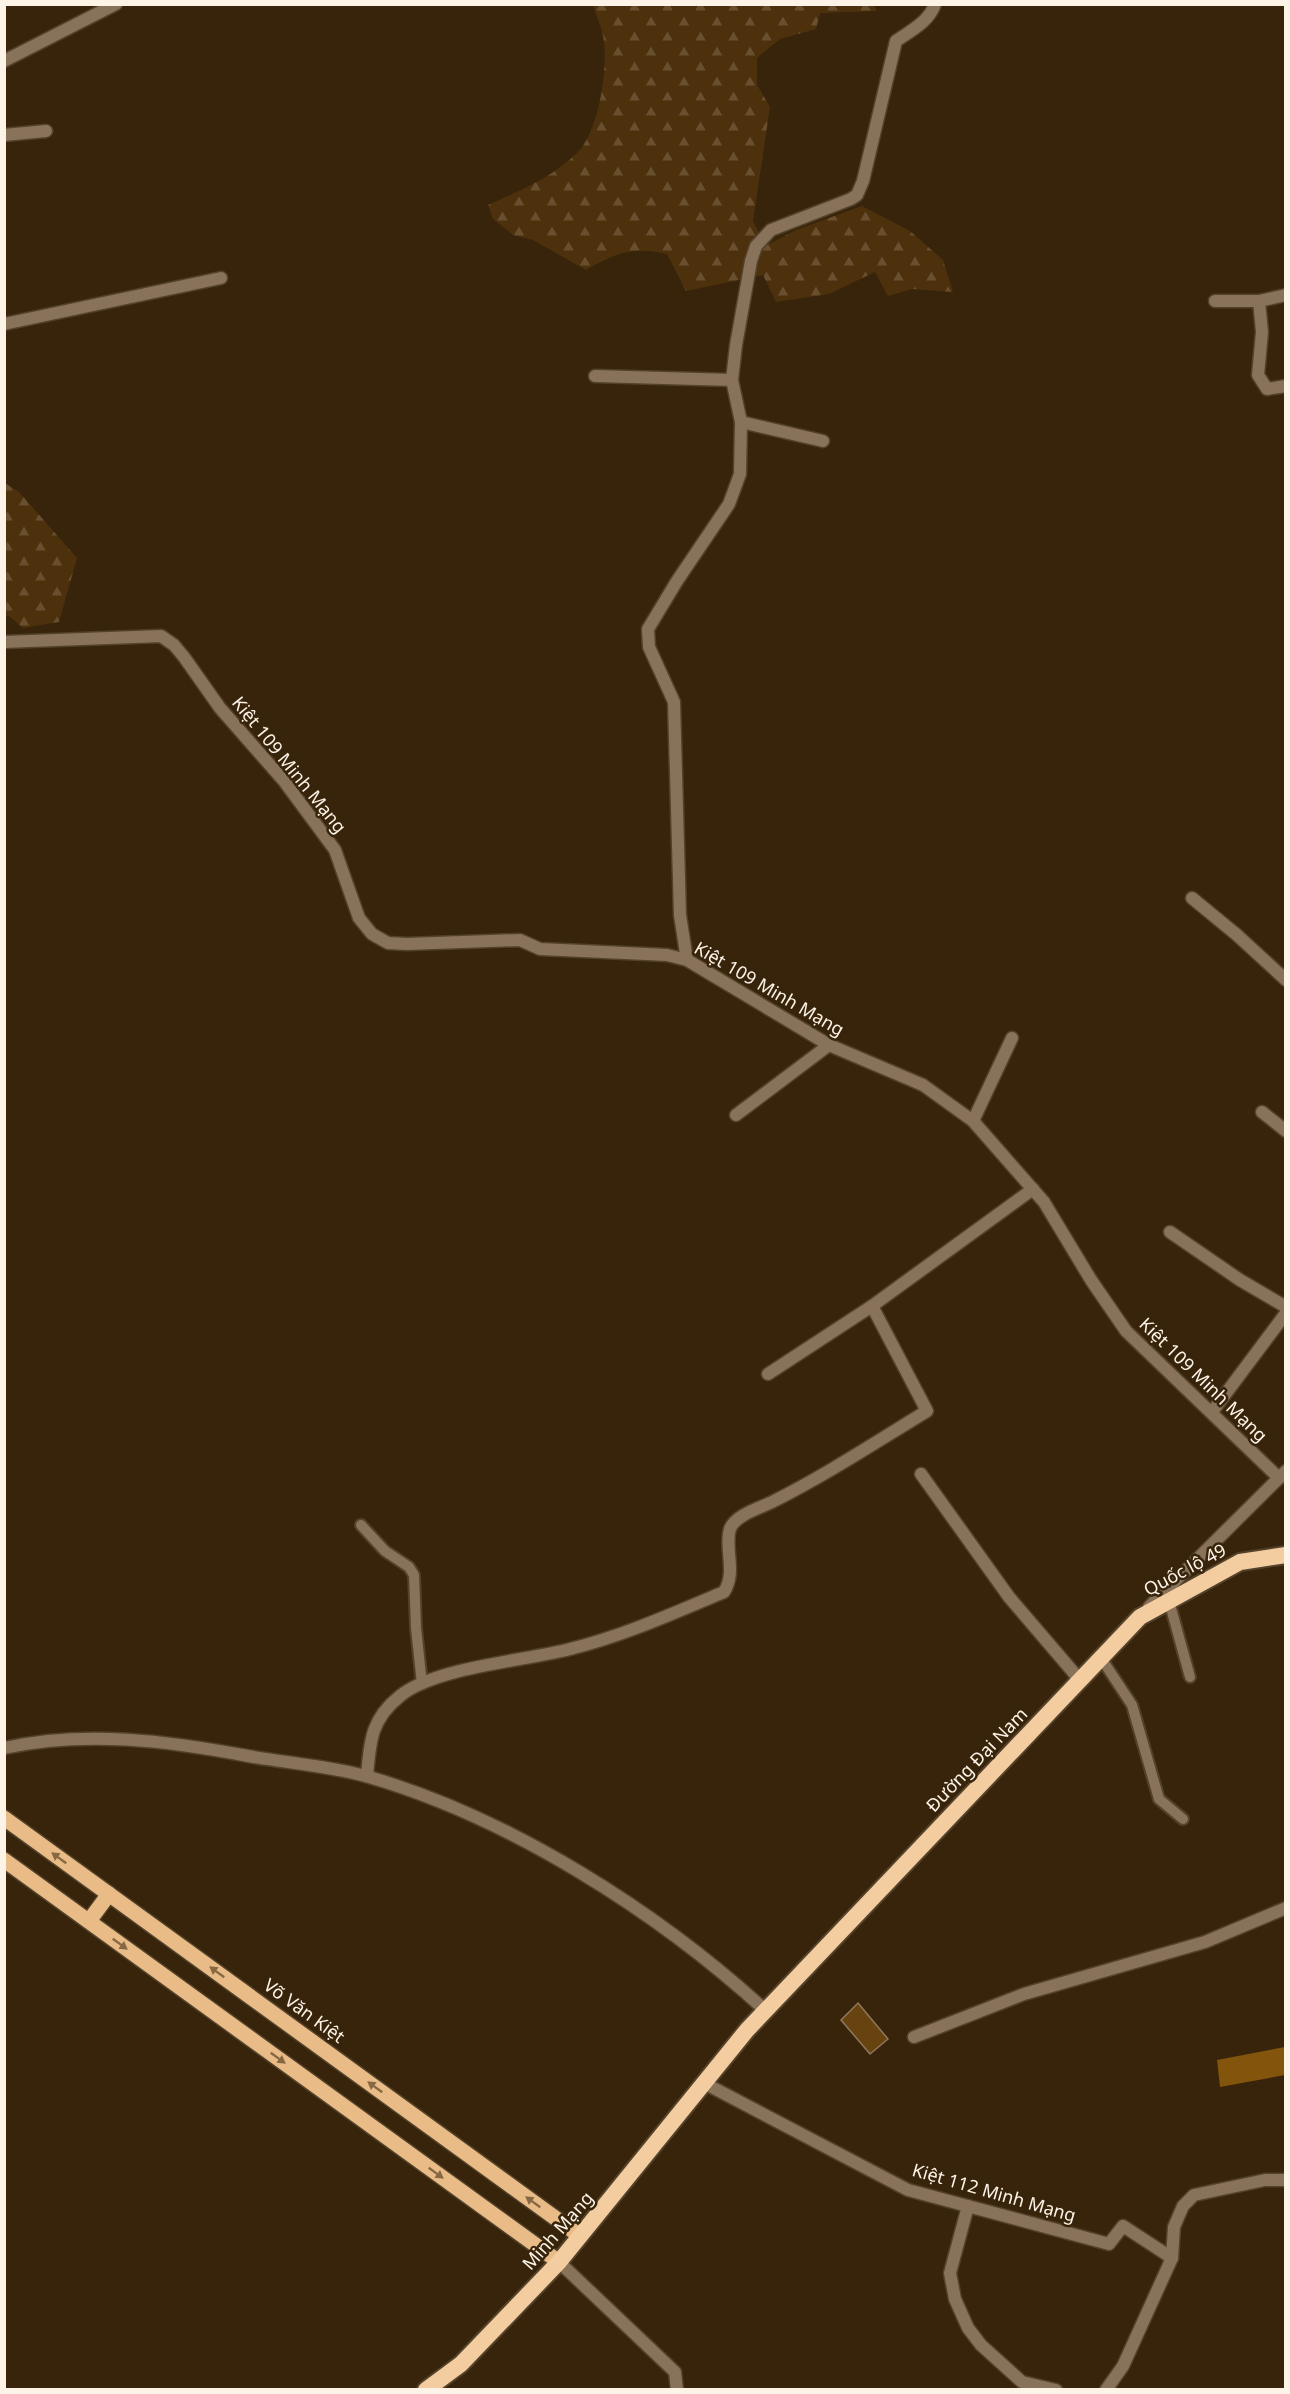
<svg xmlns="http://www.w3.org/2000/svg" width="1290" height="2394" viewBox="0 0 1290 2394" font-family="'Noto Sans',sans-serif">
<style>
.forest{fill:url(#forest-firs)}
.water{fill:#83540b}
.building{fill:#674310;stroke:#8f785e;stroke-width:1.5}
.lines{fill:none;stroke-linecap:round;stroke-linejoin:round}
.service-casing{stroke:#53412a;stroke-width:14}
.minor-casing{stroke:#53412a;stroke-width:15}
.tertiary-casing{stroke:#53412a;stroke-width:15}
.primary-casing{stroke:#53412a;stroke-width:18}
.trunk-casing{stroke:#53412a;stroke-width:20}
.service{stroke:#887259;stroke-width:10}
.minor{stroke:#887259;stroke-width:12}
.tertiary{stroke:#887259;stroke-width:12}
.primary{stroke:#e8bb87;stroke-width:15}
.trunk{stroke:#f3cca0;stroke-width:16}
.oneway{fill:#876843}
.labels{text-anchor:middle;stroke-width:5;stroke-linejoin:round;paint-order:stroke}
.street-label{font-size:18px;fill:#fdf3e7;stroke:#37240b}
</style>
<defs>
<pattern id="forest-firs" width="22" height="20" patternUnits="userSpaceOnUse" patternTransform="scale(1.5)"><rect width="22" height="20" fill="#4d310c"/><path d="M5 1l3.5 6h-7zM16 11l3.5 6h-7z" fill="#684f2f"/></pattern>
</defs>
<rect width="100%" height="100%" fill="#37240b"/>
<!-- forest -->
<g class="forest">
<path d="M593,5H875L876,11L820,13L816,29L780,39L757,58V85L770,107L753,221L765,246L796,230L862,206L910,231L943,260L953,292L912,289L888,296L875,272L829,294L776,302L763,275L686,291L667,254C632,246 616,253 586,270L533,240L513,235L493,219L488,205C519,191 551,178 576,154C599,133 609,66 603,36C601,25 596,15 593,5Z"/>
<path d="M5,483L19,492L77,558L59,622L23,628L9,616L5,617Z"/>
</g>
<!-- water -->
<path class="water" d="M1285,2047V2075L1220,2087L1217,2060Z"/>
<!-- building -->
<path class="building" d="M858,2003L888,2039L870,2054L841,2020Z"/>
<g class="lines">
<defs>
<g id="service">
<path d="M361,1525L385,1551L409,1567L414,1575L416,1628L422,1684"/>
<path d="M1169,1601L1190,1677"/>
<path d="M1101,1658L1132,1705L1159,1799L1183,1819"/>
</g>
<g id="minor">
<path d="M4,61L116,4"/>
<path d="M4,135L46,131"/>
<path d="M1215,301H1259L1262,332L1258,375L1267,389L1286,386"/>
<path d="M1259,301L1286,295"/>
<path d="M4,324L221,278"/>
<path d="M595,376L732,380"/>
<path d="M741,422L823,441"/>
<path d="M4,642L161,636L174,645L184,657L220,708L284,781L335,850L359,918L372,934L388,943L407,944L520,940L540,949L667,955L687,960L829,1045L923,1085L973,1121L1044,1202L1091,1280L1126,1331L1279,1478"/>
<path d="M1192,898L1237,935L1286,980"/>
<path d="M687,960L680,915L674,702L649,647L648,629L677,581L729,504L740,474L741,422L732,380L736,345L751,261L756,246L771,230L851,199L857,195L863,181L896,41C910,31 929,22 935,4"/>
<path d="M1262,1112L1286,1131"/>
<path d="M736,1115L829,1045"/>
<path d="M973,1121L1012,1038"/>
<path d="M1170,1232L1240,1280L1286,1307"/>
<path d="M768,1374L872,1306L1033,1189"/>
<path d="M1212,1412L1286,1313"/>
<path d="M921,1474L1009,1597L1080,1680"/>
<path d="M4,1748C86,1730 168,1741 248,1756C287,1763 332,1766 369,1777C510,1818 658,1912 766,2011"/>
<path d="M367,1776C370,1741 371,1719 400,1696C435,1667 525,1661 570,1649C623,1636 674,1613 724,1592C737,1572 724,1548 730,1529C735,1515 760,1508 772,1502C826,1475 876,1442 927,1411L872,1306"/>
<path d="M914,2037L1024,1994L1205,1942L1286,1908"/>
<path d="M704,2083L908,2190L1109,2244L1123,2226L1172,2258"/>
<path d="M968,2206L950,2273L955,2299L968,2328L981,2345L1022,2382L1056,2390"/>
<path d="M559,2262L675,2372L677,2390"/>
<path d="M1106,2390L1123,2366L1172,2258L1174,2227L1183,2206L1194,2195L1265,2180H1286"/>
</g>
<path id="tertiary" d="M1149,1607L1286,1471"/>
<g id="primary">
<path d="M4,1818L580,2236"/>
<path d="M4,1860L559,2262"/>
<path d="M89,1921L109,1894"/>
</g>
<path id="trunk" d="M426,2390L461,2364L559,2262L747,2030L1140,1617L1240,1562L1286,1555"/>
</defs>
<!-- service casing -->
<use href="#service" class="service-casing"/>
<!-- minor casing -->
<use href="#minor" class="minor-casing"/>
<!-- tertiary casing -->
<use href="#tertiary" class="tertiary-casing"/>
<!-- primary casing -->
<use href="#primary" class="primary-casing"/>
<!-- trunk casing -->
<use href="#trunk" class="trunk-casing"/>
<!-- service -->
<use href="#service" class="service"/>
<!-- minor -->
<use href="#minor" class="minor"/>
<!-- tertiary -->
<use href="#tertiary" class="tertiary"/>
<!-- primary -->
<use href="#primary" class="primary"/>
<!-- trunk -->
<use href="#trunk" class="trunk"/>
</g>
<!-- one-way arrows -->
<defs><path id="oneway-solid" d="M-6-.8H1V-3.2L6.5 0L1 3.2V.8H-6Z" transform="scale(1.5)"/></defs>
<g class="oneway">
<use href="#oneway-solid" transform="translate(59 1858) rotate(-144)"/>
<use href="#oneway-solid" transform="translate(120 1944) rotate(36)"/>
<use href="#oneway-solid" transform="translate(217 1972) rotate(-144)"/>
<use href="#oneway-solid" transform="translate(278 2058) rotate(36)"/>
<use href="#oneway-solid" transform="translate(375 2087) rotate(-144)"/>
<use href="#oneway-solid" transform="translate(436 2173) rotate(36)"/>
<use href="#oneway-solid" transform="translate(533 2202) rotate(-144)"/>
</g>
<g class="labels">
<!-- street labels -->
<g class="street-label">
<text transform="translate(289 765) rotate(51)" y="6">Kiệt 109 Minh Mạng</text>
<text transform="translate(769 989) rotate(30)" y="6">Kiệt 109 Minh Mạng</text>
<text transform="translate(1203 1380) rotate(44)" y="6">Kiệt 109 Minh Mạng</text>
<text transform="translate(1185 1570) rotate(-28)" y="6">Quốc lộ 49</text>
<text transform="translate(977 1760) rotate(-46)" y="6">Đường Đại Nam</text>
<text transform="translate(304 2011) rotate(36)" y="6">Võ Văn Kiệt</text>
<text transform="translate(994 2193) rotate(16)" y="6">Kiệt 112 Minh Mạng</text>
<text transform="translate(558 2231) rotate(-49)" y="6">Minh Mạng</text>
</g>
</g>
<!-- border -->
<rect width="1290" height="2394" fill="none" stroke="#fdf3e7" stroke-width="12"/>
</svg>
